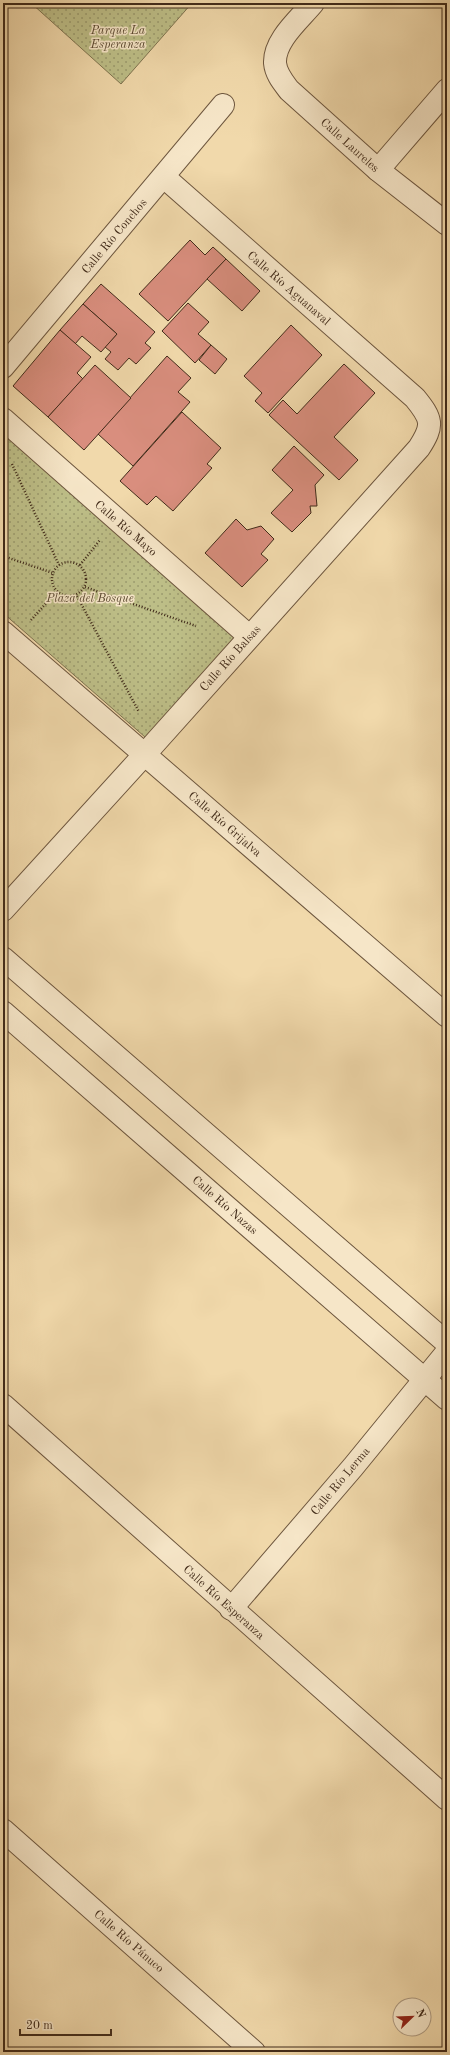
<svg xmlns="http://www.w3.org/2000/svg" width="450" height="2055" viewBox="0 0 450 2055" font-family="'Old Standard TT',serif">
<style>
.park{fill:url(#park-dots);stroke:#7f7450}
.building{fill:#d98e7e;stroke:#412b1a}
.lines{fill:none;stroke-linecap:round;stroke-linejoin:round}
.street-casing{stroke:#6d563e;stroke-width:24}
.path{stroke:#412b1a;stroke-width:2.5;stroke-dasharray:1 2;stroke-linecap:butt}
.street{stroke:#f6e6c8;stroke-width:22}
.labels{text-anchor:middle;stroke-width:3;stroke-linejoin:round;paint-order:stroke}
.park-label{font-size:12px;font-style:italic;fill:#5a4830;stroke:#f6e6c8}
.street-label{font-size:12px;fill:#412b1a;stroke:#f6e6c8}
</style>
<defs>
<pattern id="park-dots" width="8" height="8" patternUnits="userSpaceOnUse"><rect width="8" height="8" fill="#bdbe87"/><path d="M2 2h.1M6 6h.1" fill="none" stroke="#9b9b6e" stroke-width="1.8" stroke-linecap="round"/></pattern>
</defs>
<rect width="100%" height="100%" fill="#f1d9ab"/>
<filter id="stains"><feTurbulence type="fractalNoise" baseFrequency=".005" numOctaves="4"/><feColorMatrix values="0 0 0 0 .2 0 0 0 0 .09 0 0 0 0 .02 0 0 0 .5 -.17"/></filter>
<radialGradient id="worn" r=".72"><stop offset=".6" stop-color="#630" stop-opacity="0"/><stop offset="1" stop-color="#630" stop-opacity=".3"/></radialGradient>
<!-- park -->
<g class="park">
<path d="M31,3H192L121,84Z"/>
<path d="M3,429L242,643L153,744L3,613Z"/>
</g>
<!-- building -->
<g class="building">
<path d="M190,240L205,255L213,247L226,259L168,321L139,294Z"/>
<path d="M226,259L260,291L242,311L207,279Z"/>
<path d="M101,284L155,332L145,343L151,348L136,364L129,358L118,370L105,359L111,352L105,347L117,334L83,304Z"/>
<path d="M188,303L209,322L198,334L211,345L195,363L162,331Z"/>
<path d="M83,304L117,334L101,352L82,336L75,344L60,330Z"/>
<path d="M291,325L322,355L268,413L255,401L262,393L244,376Z"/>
<path d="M60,330L91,357L77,373L83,379L48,417L13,386Z"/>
<path d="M211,345L227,359L215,374L199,360Z"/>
<path d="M167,356L191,378L178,392L190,402L133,466L98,434Z"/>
<path d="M344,364L375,393L334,437L358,460L339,480L269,415L283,400L297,414Z"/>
<path d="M95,365L131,398L84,450L48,417Z"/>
<path d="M182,412L221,448L207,464L212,468L173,511L156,496L147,505L120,481Z"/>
<path d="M294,446L324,475L315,485L317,506H310L311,513L292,532L271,513L293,490L272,470Z"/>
<path d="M236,519L247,530L261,526L274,539L261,554L268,560L242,587L205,553Z"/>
</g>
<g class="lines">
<defs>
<g id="street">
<path d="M313,3C300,19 274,40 275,63C276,74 283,82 289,90L378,170L447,224"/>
<path d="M378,170L447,90"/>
<path d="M3,367L223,105"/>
<path d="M3,419L249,636"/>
<path d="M3,632L447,1016"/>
<path d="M3,910L145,754L419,448C434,425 432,419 415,398L164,177"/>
<path d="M3,958L447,1343"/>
<path d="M3,1012L447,1399"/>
<path d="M3,1405L447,1799"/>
<path d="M231,1609L353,1467L447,1352"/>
<path d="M3,1830L254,2052"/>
</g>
</defs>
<!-- street casing -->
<use href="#street" class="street-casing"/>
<!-- path -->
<g class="path">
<path d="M12,464L59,565"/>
<path d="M3,556L53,573"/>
<circle cx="69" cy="579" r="17"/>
<path d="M80,565L100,540"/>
<path d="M85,587L196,626"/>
<path d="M77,596L139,712"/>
<path d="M31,620L57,591"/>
</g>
<!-- street -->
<use href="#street" class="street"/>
</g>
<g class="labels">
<!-- park labels -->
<g class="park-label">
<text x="118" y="34">Parque La<tspan x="118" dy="14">Esperanza</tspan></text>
<text x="90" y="602">Plaza del Bosque</text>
</g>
<!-- street labels -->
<g class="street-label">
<text transform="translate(350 145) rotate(42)" y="4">Calle Laureles</text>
<text transform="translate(114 236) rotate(-50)" y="4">Calle Río Conchos</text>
<text transform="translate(289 288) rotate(41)" y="4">Calle Río Aguanaval</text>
<text transform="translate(126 528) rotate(41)" y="4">Calle Río Mayo</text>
<text transform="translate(230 658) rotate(-48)" y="4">Calle Río Balsas</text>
<text transform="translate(225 824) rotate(41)" y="4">Calle Río Grijalva</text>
<text transform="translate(225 1205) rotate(41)" y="4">Calle Río Nazas</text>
<text transform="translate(340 1481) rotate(-50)" y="4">Calle Río Lerma</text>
<text transform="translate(224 1602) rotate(42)" y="4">Calle Río Esperanza</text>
<text transform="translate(129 1941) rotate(41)" y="4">Calle Río Pánuco</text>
</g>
</g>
<!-- margin -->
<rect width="450" height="2055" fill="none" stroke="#f1d9ab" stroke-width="16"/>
<rect x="4" y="4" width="442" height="2047" fill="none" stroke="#412b1a" stroke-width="2"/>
<rect x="8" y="8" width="434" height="2039" fill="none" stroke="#412b1a"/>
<!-- north arrow -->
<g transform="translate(412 2017) rotate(67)"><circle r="19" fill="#f6e6c8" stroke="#ae9b82"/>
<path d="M0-3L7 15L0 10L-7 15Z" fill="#8f2418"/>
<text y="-6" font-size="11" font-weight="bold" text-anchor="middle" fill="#412b1a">N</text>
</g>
<!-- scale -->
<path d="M20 2029v6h91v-6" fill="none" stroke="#412b1a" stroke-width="2"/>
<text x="26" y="2029" font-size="12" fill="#412b1a" stroke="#f6e6c8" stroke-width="3" paint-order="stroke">20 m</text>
<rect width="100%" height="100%" filter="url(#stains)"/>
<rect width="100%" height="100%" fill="url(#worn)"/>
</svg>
